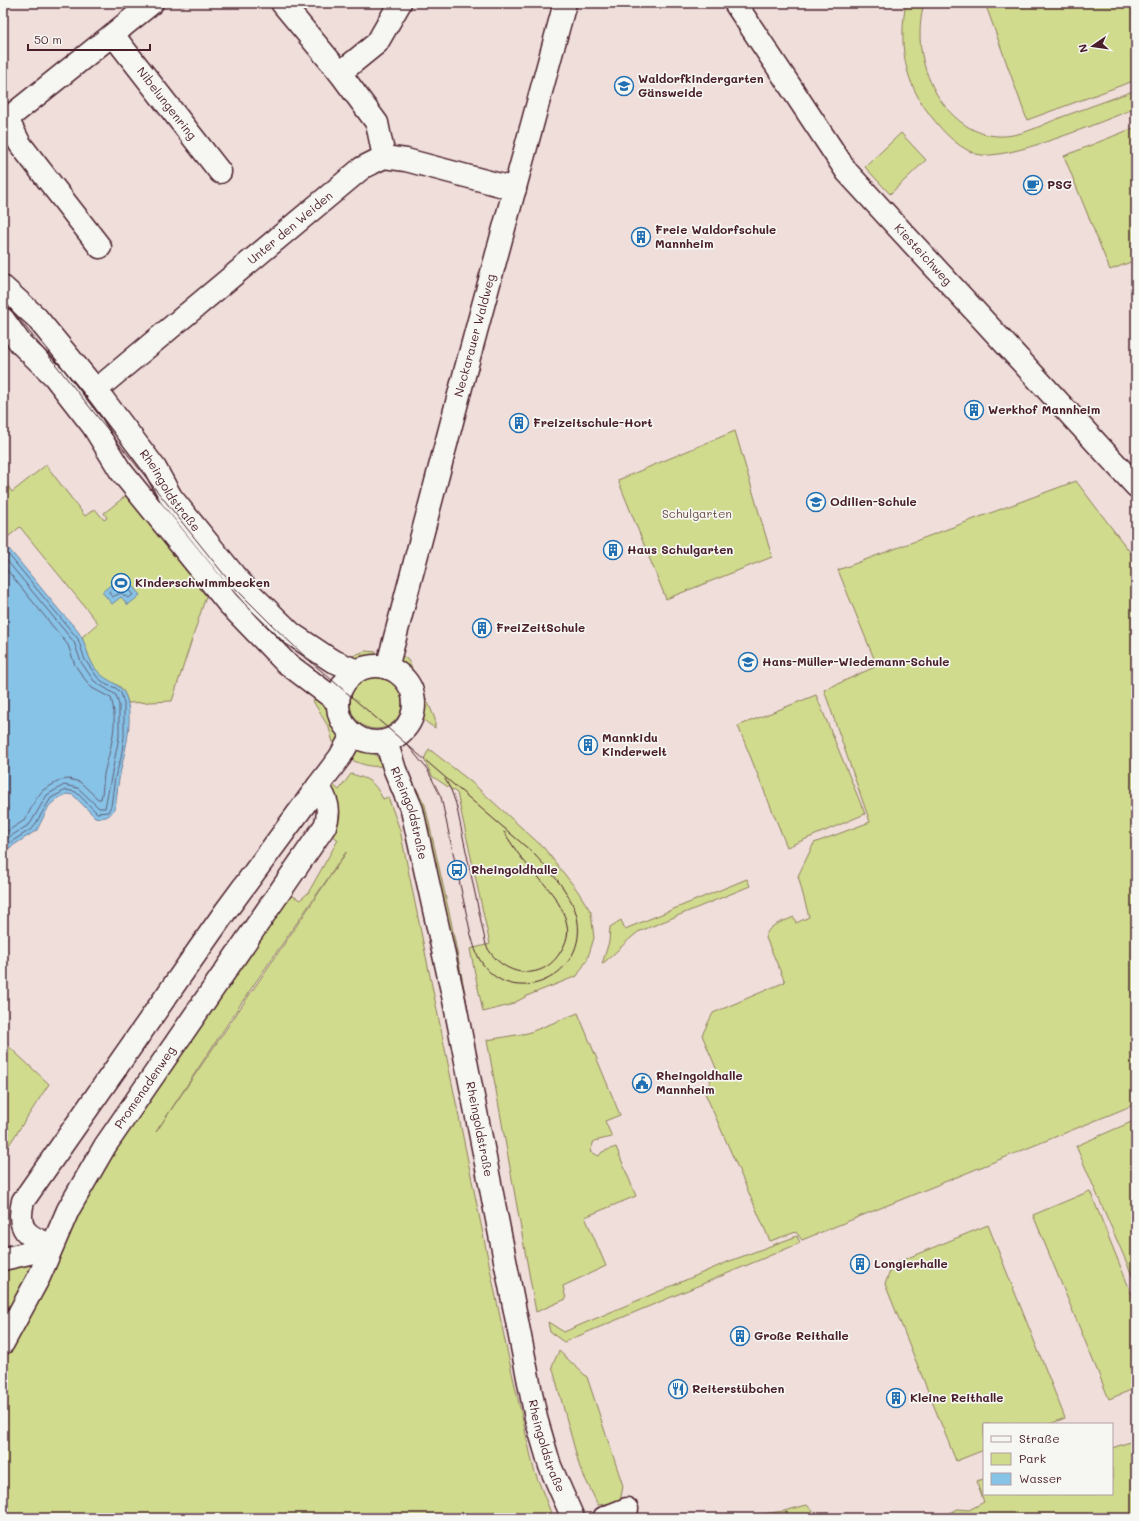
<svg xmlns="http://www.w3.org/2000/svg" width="1139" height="1521" viewBox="0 0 1139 1521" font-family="Mali,sans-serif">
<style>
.green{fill:#d0db8e;stroke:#8d7d5c;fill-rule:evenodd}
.water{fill:#87c2e7;stroke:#6f819c}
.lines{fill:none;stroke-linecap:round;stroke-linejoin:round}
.shore{stroke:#626076;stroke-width:1}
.minor-casing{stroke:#4a1f2b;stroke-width:25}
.minor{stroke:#f6f6f2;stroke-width:22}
.tram{stroke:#4a1f2b;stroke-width:1}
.labels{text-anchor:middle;stroke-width:3.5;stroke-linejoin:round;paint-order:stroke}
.poi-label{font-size:12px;font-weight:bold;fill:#4a1f2b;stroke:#f6f6f2;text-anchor:start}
.street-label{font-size:12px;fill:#4a1f2b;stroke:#f6f6f2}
.park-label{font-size:12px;fill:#6c4e44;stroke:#f6f6f2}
</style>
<rect width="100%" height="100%" fill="#efdeda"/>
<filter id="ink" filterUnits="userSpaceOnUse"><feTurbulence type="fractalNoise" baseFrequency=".025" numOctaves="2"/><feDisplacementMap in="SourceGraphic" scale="8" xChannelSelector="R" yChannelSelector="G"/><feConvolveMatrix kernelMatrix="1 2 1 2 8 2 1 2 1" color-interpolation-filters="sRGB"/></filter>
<g filter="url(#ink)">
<!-- green -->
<g class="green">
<path d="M906,3H924C916,35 920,64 936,93C953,122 980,141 1013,135C1029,132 1045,124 1059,118C1085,109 1110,99 1136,90V108C1105,120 1004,163 976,154C954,146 938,126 925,108C903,77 899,40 906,3Z"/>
<path d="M985,3H1136V80L1027,120Z"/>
<path d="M1136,127V260L1110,270L1064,156Z"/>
<path d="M901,133L926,160L890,194L865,167Z"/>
<path d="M735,431L772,557L666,599L618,480Z"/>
<path d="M46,465L85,516L95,509L104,520L107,518L104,513L127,495L206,596L172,701L128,703C120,677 116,690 101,676C90,665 86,651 82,637L98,623L20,527L3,541V488L7,485L12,492Z"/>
<path d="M1076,481L1136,560V1104L802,1240L796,1232L770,1241L705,1093L716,1068L702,1035L713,1013L785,982L766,938C766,925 783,922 794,917L796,923L809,917L798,876L814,843L870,822L824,690L877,666L838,570Z"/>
<path d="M365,651L377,652C372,661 365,662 355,663L350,657Z"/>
<path d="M400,654L408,660L430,707L435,719V728C429,724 420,719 419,712C417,705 421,700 417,690C411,674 402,673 400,654Z"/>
<circle cx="376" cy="703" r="26"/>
<path d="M318,694C333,710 344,724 334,746L329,728L313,701Z"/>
<path d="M816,695L865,814L787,847L738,726Z"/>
<path d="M360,747C372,750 377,754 382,766C369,768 359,763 347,758L352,750Z"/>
<path d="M429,749L470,781L544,848L577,890L591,912L594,938L587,960L577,976L529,995L510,1005L483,1012L470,949L490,944L457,793L432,776L424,759Z"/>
<path d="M351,774C370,779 374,782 383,799L388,797L400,830L506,1346L534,1470L553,1518H3V1263L39,1255L81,1196L288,893L300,900L308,893L338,840L329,832L330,782L339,790ZM346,852V853L156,1132L244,999Z"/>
<path d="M404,775L410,776L425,805L451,921L468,1009L461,1002Z"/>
<path d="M747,879L750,886L638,932C625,942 615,954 602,964L609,942L610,927L621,920L625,929Z"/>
<path d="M578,1013L620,1115L605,1121L612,1137L594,1141L590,1152L599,1156L602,1152L616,1147L636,1196L585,1217L606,1266L563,1286L566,1299L536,1312L487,1040L528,1033Z"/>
<path d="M3,1041L49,1084L3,1154Z"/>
<path d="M1136,1120V1284L1076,1146Z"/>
<path d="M1090,1191L1136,1305V1388L1109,1399L1033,1215Z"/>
<path d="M988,1225L1065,1418L1050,1424H984V1450L956,1461L885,1284L893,1264Z"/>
<path d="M797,1236L800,1243L564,1342L550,1332L548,1322L564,1332L730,1261Z"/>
<path d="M559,1351L587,1377L623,1486L620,1502L598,1505L580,1468L552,1366Z"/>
<path d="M1136,1440V1518H938L958,1509L969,1510L984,1502L976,1481L984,1479V1494H1112V1448Z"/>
<path d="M807,1505L819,1518H733L784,1511Z"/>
</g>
<!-- water -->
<g class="water">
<path d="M3,542C22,564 40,587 59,610C66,618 77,628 82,638C87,648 88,658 95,668C107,685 124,680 128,704C133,735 120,763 117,793C116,807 113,821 95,817L73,795L67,794L58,798L49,806L37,830L3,852Z"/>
<path d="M123,575L140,595L128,605L121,597L112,604L102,592Z"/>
</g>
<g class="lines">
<!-- shore -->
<g class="shore">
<path d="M3,548L78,639L85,660L98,678L107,685L116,688L121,693L124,704V737L121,758L115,777L111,806L108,812L97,813L76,792L66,790L51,798L33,828L3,847"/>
<path d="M3,556L74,642L81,662L94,681L116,695L119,705V737L105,808H99L78,788L64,785L47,795L30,824L3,841"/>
<path d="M3,565L68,645L75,665L84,678L92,688L111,698C119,724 110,749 104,774C103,782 103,791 101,799H98L80,782L69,779L61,780L43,790L36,799L25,820L3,834"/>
<path d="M122,581L133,595L128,598L121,593L112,597L109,592Z"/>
</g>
<defs>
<g id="minor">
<path d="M282,3L340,73L377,123L384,157"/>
<path id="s1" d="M735,3L847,172L1136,486"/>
<path id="s2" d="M113,35L220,172"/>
<path d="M340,73L377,43L400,3"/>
<path d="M3,115L7,119L152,3"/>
<path d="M7,119L20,144L100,247"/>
<path id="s3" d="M3,287L36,317L96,390L155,468L171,497L234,575L252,595L292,634L331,660L357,671"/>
<path d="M3,319L21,344L54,376L93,426L120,470L228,603L285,662L338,702"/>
<path id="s4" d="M96,390L362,168L384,157L406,160L515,189"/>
<circle cx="376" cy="704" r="38"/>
<path id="s5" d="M387,668L465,372L565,3"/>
<path id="s6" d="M386,741L395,770L412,810L454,1000L536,1418L550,1466L573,1518"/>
<path d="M52,1245C27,1237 16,1230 23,1201L225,912L318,786"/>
<path d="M3,1259L38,1251L52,1245"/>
<path id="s7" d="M3,1343L39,1277L68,1210L105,1146L325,826C331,811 327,799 318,786L340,757L353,734"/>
<path d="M604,1518L627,1509"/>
</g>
</defs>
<!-- minor casing -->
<use href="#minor" class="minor-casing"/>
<!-- minor -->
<use href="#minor" class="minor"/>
<!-- tram -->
<g class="tram">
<path d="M3,299L234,587L274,627L311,662L532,852C547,868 567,888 575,910C596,971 516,1013 482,963C476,955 474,945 471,935L441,797L427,769L406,743"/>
<path d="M445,779L451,790L456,804L486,945C501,976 542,984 561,951C566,943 569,934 567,925C562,899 539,879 523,860C516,851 510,841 504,832"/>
</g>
</g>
</g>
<!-- icons -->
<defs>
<symbol id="school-ring" viewBox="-11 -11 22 22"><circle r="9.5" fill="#f6f6f2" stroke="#1f6fb2" stroke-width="1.5"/><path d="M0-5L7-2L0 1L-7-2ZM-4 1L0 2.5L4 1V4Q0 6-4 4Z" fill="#1f6fb2"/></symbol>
<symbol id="cafe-ring" viewBox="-11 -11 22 22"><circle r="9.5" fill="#f6f6f2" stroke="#1f6fb2" stroke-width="1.5"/><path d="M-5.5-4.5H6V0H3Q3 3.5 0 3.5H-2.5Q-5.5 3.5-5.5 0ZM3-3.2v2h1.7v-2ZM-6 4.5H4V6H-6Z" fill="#1f6fb2"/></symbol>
<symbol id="building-ring" viewBox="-11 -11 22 22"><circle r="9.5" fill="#f6f6f2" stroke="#1f6fb2" stroke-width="1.5"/><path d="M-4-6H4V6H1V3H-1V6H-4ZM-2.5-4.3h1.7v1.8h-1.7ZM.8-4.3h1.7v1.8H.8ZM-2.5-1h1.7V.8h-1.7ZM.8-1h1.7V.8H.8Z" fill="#1f6fb2"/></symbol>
<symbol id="stadium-ring" viewBox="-11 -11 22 22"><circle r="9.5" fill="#f6f6f2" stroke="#1f6fb2" stroke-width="1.5"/><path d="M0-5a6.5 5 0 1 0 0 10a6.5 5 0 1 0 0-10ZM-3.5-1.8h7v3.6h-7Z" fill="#1f6fb2"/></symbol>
<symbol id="bus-ring" viewBox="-11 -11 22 22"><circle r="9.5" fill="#f6f6f2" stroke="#1f6fb2" stroke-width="1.5"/><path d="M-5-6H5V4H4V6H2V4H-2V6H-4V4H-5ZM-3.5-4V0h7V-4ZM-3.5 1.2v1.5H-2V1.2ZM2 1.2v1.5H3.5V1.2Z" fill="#1f6fb2"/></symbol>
<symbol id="civic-ring" viewBox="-11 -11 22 22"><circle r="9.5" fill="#f6f6f2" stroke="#1f6fb2" stroke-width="1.5"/><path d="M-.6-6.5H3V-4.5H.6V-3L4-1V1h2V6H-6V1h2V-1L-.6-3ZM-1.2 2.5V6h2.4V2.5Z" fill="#1f6fb2"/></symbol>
<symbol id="restaurant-ring" viewBox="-11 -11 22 22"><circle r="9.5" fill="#f6f6f2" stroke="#1f6fb2" stroke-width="1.5"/><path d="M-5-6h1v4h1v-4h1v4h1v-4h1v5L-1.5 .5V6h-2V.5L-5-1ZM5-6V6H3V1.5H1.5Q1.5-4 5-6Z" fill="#1f6fb2"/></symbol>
</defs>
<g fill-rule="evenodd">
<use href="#school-ring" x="613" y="75" width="22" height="22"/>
<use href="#cafe-ring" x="1022" y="174" width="22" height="22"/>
<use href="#building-ring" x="630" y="226" width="22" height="22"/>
<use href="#building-ring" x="963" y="399" width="22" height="22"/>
<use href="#building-ring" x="508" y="412" width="22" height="22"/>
<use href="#school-ring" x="805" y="491" width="22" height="22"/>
<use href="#building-ring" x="602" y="539" width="22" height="22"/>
<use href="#stadium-ring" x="110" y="572" width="22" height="22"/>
<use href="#building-ring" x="471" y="617" width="22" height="22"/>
<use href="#school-ring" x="737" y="651" width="22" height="22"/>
<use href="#building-ring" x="577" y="734" width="22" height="22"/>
<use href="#bus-ring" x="446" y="859" width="22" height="22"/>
<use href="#civic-ring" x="631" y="1072" width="22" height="22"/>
<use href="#building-ring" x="849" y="1253" width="22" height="22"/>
<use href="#building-ring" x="729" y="1325" width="22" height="22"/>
<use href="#restaurant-ring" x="667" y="1378" width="22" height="22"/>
<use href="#building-ring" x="885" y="1387" width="22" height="22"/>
</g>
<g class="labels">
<!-- poi labels -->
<g class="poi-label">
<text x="638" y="83">Waldorfkindergarten<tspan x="638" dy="14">Gänsweide</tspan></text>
<text x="1047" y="189">PSG</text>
<text x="655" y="234">Freie Waldorfschule<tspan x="655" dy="14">Mannheim</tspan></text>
<text x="988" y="414">Werkhof Mannheim</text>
<text x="533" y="427">Freizeitschule-Hort</text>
<text x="830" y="506">Odilien-Schule</text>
<text x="627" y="554">Haus Schulgarten</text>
<text x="135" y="587">Kinderschwimmbecken</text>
<text x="496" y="632">FreiZeitSchule</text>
<text x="762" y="666">Hans-Müller-Wiedemann-Schule</text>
<text x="602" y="742">Mannkidu<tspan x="602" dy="14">Kinderwelt</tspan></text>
<text x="471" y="874">Rheingoldhalle</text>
<text x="656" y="1080">Rheingoldhalle<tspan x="656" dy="14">Mannheim</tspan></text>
<text x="874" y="1268">Longierhalle</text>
<text x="754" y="1340">Große Reithalle</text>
<text x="692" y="1393">Reiterstübchen</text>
<text x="910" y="1402">Kleine Reithalle</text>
</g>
<!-- street labels -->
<g class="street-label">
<text dy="4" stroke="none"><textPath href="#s2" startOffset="87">Nibelungenring</textPath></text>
<text dy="4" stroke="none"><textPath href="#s4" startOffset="253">Unter den Weiden</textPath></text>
<text dy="4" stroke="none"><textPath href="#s1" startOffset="315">Kiesteichweg</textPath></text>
<text dy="4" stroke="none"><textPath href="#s5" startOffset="344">Neckarauer Waldweg</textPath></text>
<text dy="4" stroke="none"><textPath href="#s3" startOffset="264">Rheingoldstraße</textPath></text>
<text dy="4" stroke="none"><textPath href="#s6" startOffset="76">Rheingoldstraße</textPath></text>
<text dy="4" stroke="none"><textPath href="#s7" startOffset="293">Promenadenweg</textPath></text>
<text dy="4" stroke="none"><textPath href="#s6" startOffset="400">Rheingoldstraße</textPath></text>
<text dy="4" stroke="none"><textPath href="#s6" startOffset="724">Rheingoldstraße</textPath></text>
</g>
<!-- park labels -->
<g class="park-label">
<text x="697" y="518">Schulgarten</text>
</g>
</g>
<!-- margin -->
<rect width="1139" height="1521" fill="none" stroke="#f6f6f2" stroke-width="16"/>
<rect x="8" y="8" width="1123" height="1505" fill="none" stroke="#4a1f2b" stroke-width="1.5" filter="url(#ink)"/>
<!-- legend -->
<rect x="983" y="1423" width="130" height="72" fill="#f6f6f2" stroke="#b1a0a2"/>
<rect x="991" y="1436" width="20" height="6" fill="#f6f6f2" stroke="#b1a0a2"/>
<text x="1019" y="1443" font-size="12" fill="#4a1f2b">Straße</text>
<rect x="991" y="1453" width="20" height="12" fill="#d0db8e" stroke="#b1a0a2"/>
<text x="1019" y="1463" font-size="12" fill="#4a1f2b">Park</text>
<rect x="991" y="1473" width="20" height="12" fill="#87c2e7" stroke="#b1a0a2"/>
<text x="1019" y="1483" font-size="12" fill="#4a1f2b">Wasser</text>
<!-- north arrow -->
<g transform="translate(1093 46) rotate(257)" stroke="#f6f6f2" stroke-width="3" paint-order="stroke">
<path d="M0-3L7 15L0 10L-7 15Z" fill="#4a1f2b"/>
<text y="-6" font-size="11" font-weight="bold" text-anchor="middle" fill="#4a1f2b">N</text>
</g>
<!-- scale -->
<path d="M28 44v6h122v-6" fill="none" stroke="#4a1f2b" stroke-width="2"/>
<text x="34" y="44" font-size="12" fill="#4a1f2b" stroke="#f6f6f2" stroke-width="3" paint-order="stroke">50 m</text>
</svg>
